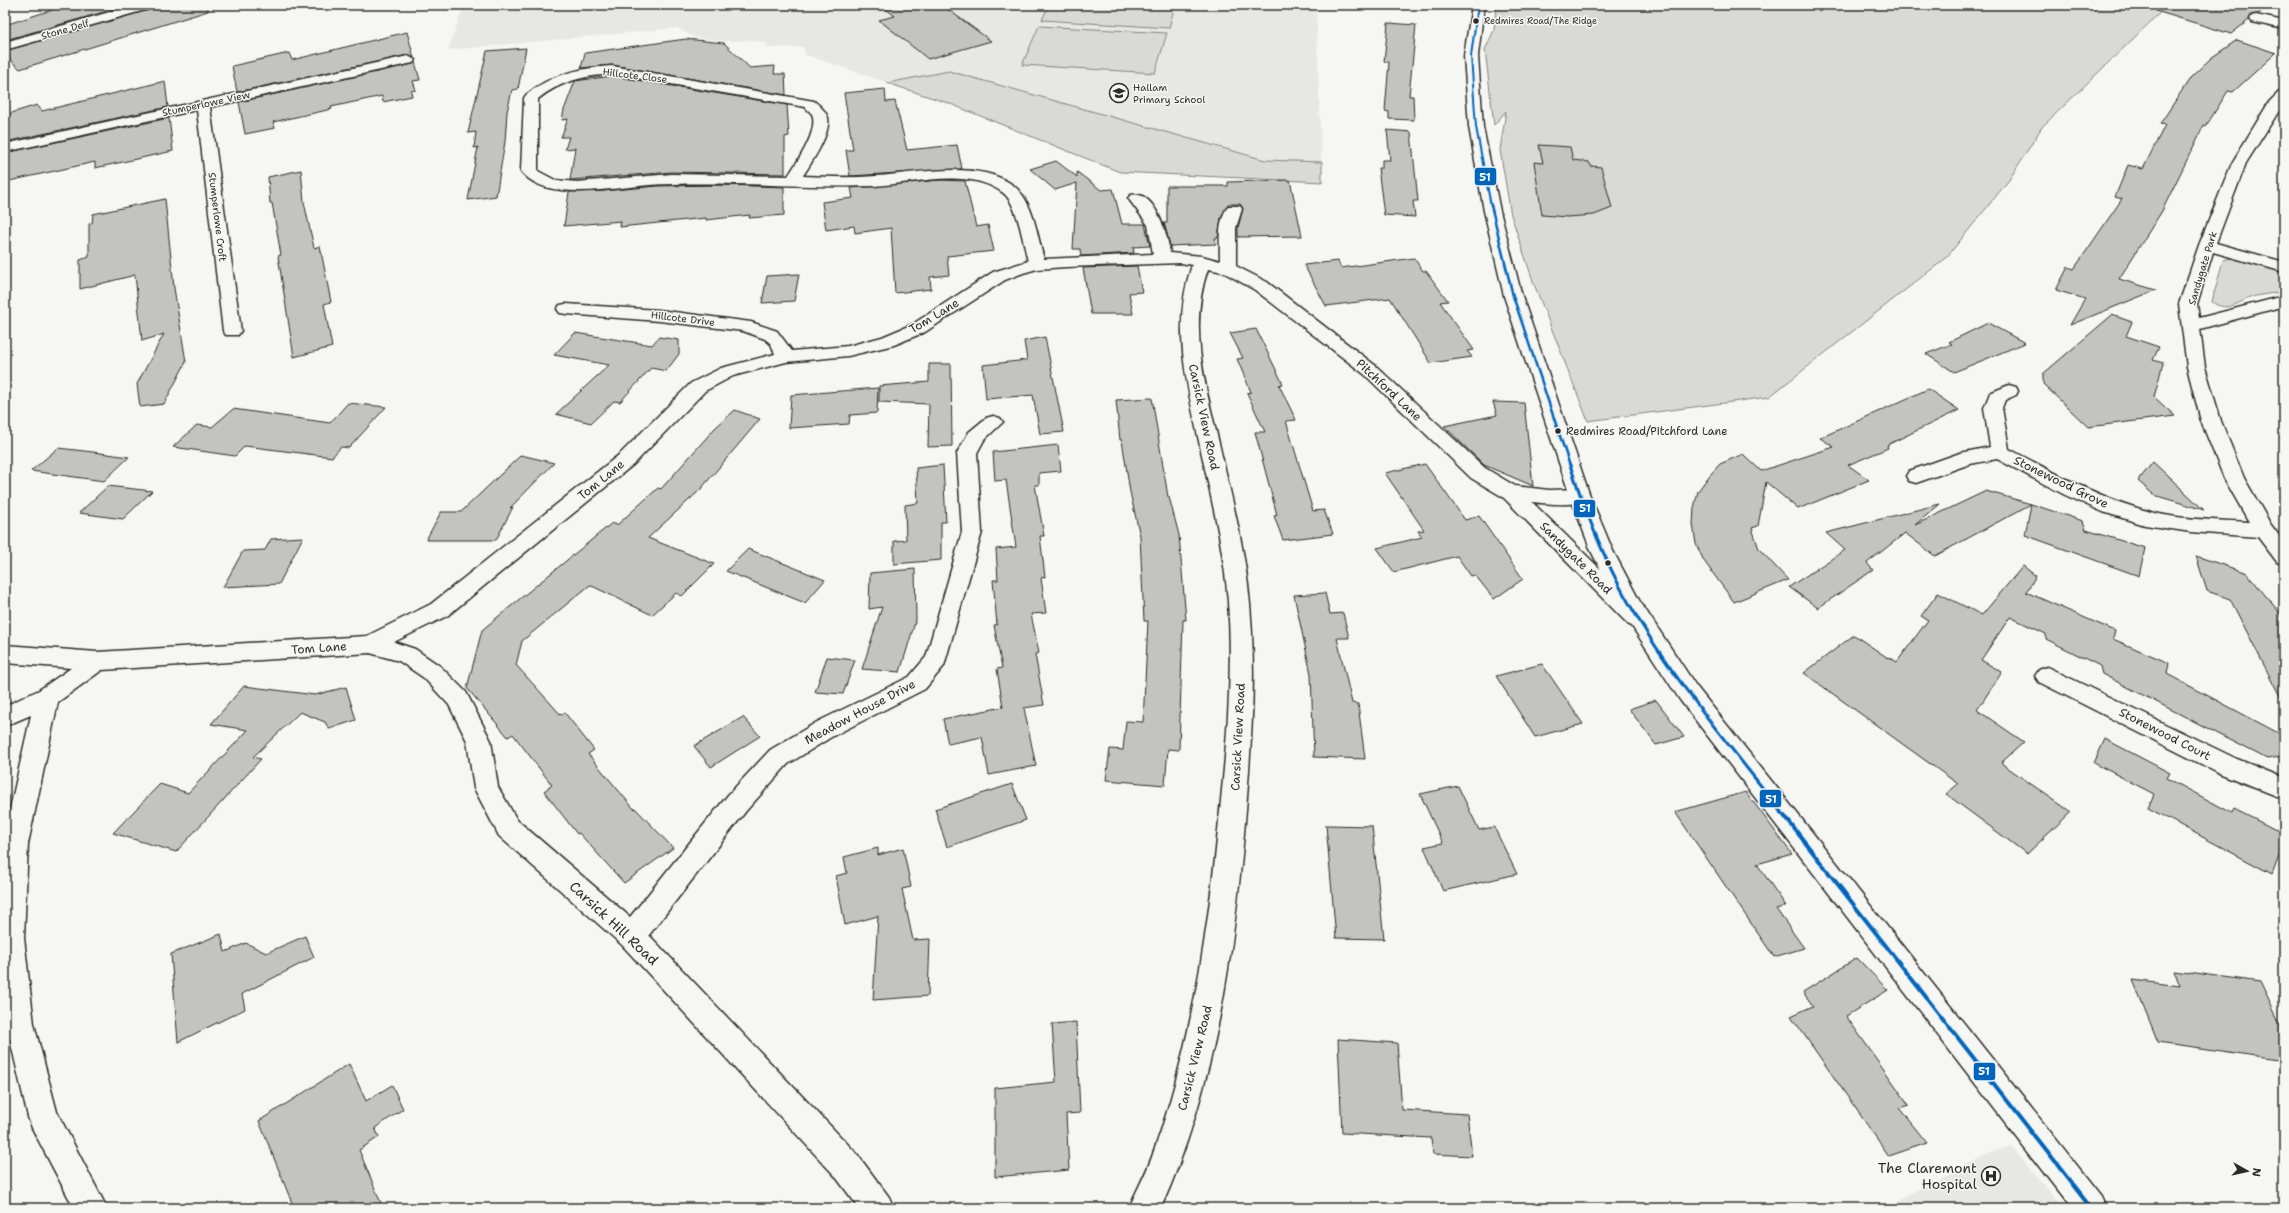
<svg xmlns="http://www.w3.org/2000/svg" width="2289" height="1213" viewBox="0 0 2289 1213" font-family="'Shantell Sans',sans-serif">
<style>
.built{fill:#e7e7e3}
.green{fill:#d9d9d5;stroke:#828280}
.building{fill:#c3c3c0;stroke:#2b2b2b}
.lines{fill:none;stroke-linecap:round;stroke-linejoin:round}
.street-casing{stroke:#2b2b2b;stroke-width:3}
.secondary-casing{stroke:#2b2b2b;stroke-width:3}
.street{fill:#f6f6f2;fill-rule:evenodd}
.secondary{fill:#f6f6f2;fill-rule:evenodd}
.bus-1-far3-casing{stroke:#f6f6f2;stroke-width:4}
.bus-1-far2-casing{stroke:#f6f6f2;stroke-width:5}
.bus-1-far1-casing{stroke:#f6f6f2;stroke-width:6}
.bus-1-casing{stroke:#f6f6f2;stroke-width:7}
.bus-1-far3{stroke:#0065bd;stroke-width:2}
.bus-1-far2{stroke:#0065bd;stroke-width:2.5}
.bus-1-far1{stroke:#0065bd;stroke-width:3}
.bus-1{stroke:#0065bd;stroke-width:4}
.bus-dot{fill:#2b2b2b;stroke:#f6f6f2;stroke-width:1.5}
.labels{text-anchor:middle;stroke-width:3;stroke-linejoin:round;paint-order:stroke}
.far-bus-label{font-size:9px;fill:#2b2b2b;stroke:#f6f6f2;text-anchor:start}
.far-street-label{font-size:10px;fill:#2b2b2b;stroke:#f6f6f2}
.far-poi-label{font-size:10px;fill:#2b2b2b;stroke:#f6f6f2;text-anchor:start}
.bus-label{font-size:11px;fill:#2b2b2b;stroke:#f6f6f2;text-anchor:start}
.street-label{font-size:12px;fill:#2b2b2b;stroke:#f6f6f2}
.near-street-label{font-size:14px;fill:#2b2b2b;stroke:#f6f6f2}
.near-poi-label{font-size:14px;fill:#2b2b2b;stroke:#f6f6f2;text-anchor:end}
.line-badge{stroke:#f6f6f2;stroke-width:1.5}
.badge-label{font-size:11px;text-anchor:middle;font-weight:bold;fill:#fff}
</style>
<rect width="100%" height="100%" fill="#f6f6f2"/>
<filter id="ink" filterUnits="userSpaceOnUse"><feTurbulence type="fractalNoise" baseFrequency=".025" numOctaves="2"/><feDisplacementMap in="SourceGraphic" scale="8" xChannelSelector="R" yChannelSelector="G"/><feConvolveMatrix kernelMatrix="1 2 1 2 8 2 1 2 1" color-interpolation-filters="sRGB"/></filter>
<g filter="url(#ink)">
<!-- built -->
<g class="built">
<path d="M464,5H1316L1322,182L1120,172L948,103L806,55L803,47L766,48L768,44L752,40L722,41L694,37L677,28L448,50Z"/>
<path d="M2011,1144L2062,1208H1882Z"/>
</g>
<!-- green -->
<g class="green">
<path d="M1049,5H1175L1169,28L1042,20Z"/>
<path d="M1496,5H2168L2042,127L2009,180L1946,258L1769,397L1588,421L1534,284L1511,215L1500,150L1506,111L1494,125L1485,50L1494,30Z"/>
<path d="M1039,26L1167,33L1155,73L1022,65Z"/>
<path d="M949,71L1265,160L1322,162V182L1120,172L948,103L887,83Z"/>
<path d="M2232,258L2284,272V292C2275,293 2265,294 2256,296C2240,300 2228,314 2212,302L2223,260Z"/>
</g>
<!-- building -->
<g class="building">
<path d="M67,5H129L5,40V25Z"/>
<path d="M155,5H208V11L20,69L5,55V51L152,9Z"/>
<path d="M881,5H942L991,41L928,59L879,20L895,16Z"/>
<path d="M2157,5H2270L2258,14L2251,15L2249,20L2231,34L2156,11Z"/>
<path d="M1388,23L1416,25L1409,96H1413L1414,120L1389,119V112L1385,111L1389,62H1384Z"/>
<path d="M407,32L414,58L408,55L237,92L232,66L289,53L292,60Z"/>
<path d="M686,39L724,43L750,68L775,66L774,74H785L786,95L612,65L581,68L585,53Z"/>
<path d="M2237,40L2276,53L2233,92L2228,91L2206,126L2204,125L2162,211L2119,279L2156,290L2070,325L2085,299L2056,290L2068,267L2074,269L2122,199L2115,197L2128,165L2143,169L2165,125L2160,124L2191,77L2211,58Z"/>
<path d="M526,48L518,89L512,90L507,112L505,142L496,196L468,200L478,147L474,148L476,132L468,133L487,51Z"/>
<path d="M415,62L420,80L413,81L416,90L411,91L412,96L383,102L382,96L331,107L332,109L273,122L275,128L245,134L239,102L413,64Z"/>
<path d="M612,76L787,105L789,136L785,137V174L672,172L570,180L575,148L565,149L569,137H561L568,119L562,120L564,110L575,81Z"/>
<path d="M165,81L168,107L5,142V115L37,105L42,111Z"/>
<path d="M885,89L886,102L895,101L907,150L957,145L962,169L850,176L846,150H853L844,93Z"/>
<path d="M169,118L173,151L95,168V162L5,182V153Z"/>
<path d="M1387,130L1411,132L1418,201H1413L1415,217L1384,215L1378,168H1382V160H1390Z"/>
<path d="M1539,145L1570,147L1573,160L1589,162L1591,166L1601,167L1612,208L1594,215L1567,217L1542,215L1534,162L1543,163Z"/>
<path d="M1056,161L1077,177V172L1101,190L1113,189L1122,224H1145L1150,246L1133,247L1134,253L1081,256L1080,249H1073L1077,183L1055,190L1030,169Z"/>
<path d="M301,170L304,202L314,248L320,246L331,302L324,304L332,347L294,357L278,256L281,255L272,203H270L268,177Z"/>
<path d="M940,180L965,181L976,227L988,225L994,251L947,256L949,275L930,277L931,289L895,293L891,228L855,233L854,226L826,230L822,202L853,198L851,188Z"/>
<path d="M1290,180L1302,236L1238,237V228L1243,208L1240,204H1228L1221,218L1218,238H1215L1216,244L1170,246L1164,223H1167V186H1228V182Z"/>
<path d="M723,185L784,187V215L749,218L750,215L706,220V218L620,227L621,221L564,226L569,192L603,191L658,186Z"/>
<path d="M165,199L174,288L186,362L164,404L140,407L137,384L164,334L142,341L135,275L80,289V260L89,257V224L92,223L93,214Z"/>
<path d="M1414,258L1423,271H1426L1448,301L1440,302L1474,350L1467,351L1472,357L1431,363L1390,298L1326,306L1304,265L1338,261L1341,268Z"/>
<path d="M1137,266L1142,292L1129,293L1133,314H1091L1083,268Z"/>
<path d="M799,274L794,301L762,303L767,276Z"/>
<path d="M2112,315L2132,322L2126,336L2159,347L2153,360L2163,363L2154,397L2175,416L2088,427L2043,384V374Z"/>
<path d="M1988,323L2025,343L1954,372L1926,354L1952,344L1949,342Z"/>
<path d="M1256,329L1283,384L1279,385L1296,420L1286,421L1313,511L1324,510L1333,534L1283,540L1274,516L1277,515L1255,432H1265L1247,393L1251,392L1237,359L1243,358L1230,333Z"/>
<path d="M575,333L652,345L659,337L679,340V354L666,371L651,368L620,402L614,401L591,423L556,414L609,365L554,355Z"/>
<path d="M1045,337L1064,432L1040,434L1033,395L986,399L983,365L1027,360L1024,341Z"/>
<path d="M929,364H951L952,446L928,447L929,404L879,402V386L929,382Z"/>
<path d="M878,388L877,413L850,415L849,424L789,428L791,395Z"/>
<path d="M1928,389L1959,410L1887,445L1888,448L1848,465L1869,480L1798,509L1766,482L1758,526L1752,528L1759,549L1788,580L1734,602L1704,561L1696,544L1693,524L1694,508L1698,491L1709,476L1720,464L1743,454L1761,471L1834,447L1820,438Z"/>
<path d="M1152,398L1168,497H1169L1179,535L1186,620H1183L1179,750L1168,749L1165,785L1106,780L1110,749L1123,750L1126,721L1143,722L1148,621H1144L1140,536L1130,492L1122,440H1120L1116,400Z"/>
<path d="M1493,402L1524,403L1533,486L1484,465L1444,426L1497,415Z"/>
<path d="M348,403L386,407L349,448L341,447L332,457L245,446L235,456L173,447L197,425L212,427L233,409L330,423Z"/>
<path d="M735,410L760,419L700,490L648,538L714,564L682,596L676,593L652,615L590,585L522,641L516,665L561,715L565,713L594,750L588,754L634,809L635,808L673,848L624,883L579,833L577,834L544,791L552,785L513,734L508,737L467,688L482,630L612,523L617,525L658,488L661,489L715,428Z"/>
<path d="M1058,445L1061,471L1039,473V485H1035L1044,536H1040L1045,577L1041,578L1046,613L1031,614L1039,653L1035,654L1044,705L1024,708L1036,766L989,775L982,737L948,744L943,719L1003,707L997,669L1002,668L994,625H997L993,580H998L996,549L1016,547L1006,480L995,481L993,452Z"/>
<path d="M58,448L93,452L129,457L104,481L31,471Z"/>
<path d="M521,455L554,463L510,508L513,507L496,540H426L441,512H461Z"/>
<path d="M2153,462L2204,510L2154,495L2138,481Z"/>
<path d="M1425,464L1465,520L1479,516L1523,579L1494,599L1475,575L1471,576L1457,556L1394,572L1377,548L1422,537L1418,531L1424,530L1385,473Z"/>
<path d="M943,465L946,522H941V560L894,564V541L906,540L905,505L918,503L916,468Z"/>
<path d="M108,486L152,491L123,519L79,513Z"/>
<path d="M1986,491L2031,504L1935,556L1905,533L1867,563L1873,570L1818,608L1789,587L1845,550L1826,533L1940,504L1915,525Z"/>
<path d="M2031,504L2083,521L2086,530L2145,548L2139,576L2025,535Z"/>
<path d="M303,537L279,584L223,587L243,551L265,550L271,539Z"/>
<path d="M748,549L825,580L805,603L726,571Z"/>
<path d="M2196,556L2247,573L2284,618V704L2230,599L2207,591Z"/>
<path d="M2023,566L2036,576L2026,592L2115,631L2113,639L2169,663L2167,674L2284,736V756L2267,759L2102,674L2100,666L2046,639V634L2010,617L1981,660L2002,672L1977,710L2024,742L2001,763L2071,812L2027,854L1946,794L1958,784L1804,673L1854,635L1888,658L1889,657L1897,662L1928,620L1921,616L1938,593L1982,615Z"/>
<path d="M915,569L916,619L900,672L862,669L882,607L869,609L870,573Z"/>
<path d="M1325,593L1330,614L1343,613L1349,638H1337L1352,703L1358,704L1365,759L1314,757L1311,674L1294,595Z"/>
<path d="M827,657L855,660L843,694L815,692Z"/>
<path d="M1542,664L1583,724L1535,737L1496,676Z"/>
<path d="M244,686L315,695L346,687L356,720L329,729L325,722L300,712L253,757L261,759L176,852L113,833L160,784L188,793L248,730L211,724Z"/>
<path d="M1656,700L1684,737L1656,745L1629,709Z"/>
<path d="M743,717L760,736L711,767L694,746Z"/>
<path d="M2105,739L2170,773L2167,778L2232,813L2234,809L2284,834V842L2272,874L2148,808L2154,794L2094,763Z"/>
<path d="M1012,784L1026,820L947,847L935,809Z"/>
<path d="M1458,786L1479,830L1494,827L1517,874L1443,891L1424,847L1443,843L1420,794Z"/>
<path d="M1746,792L1792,854L1757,864L1786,906L1776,909L1804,948L1774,957L1675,812Z"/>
<path d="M1326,825L1372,826L1384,939L1336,938Z"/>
<path d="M878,848V855L903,848L911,887L902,889L913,940L930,939L928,996L873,1000L878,916L845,925L836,876L847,873L844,857Z"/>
<path d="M221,934L225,952L246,943L266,953L305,936L314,957L242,994L245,1009L178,1042L171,954Z"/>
<path d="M1857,958L1888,990L1846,1016L1909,1105L1899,1108L1927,1143L1889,1156L1791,1016L1813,1006L1803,992Z"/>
<path d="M2174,970L2260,982L2284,1032V1060L2158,1042L2133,980L2180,986Z"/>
<path d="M1076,1022L1080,1113L1066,1114L1069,1170L995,1177V1088L1056,1082L1052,1024Z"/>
<path d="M1338,1039L1397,1043L1402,1110L1467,1114L1472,1156L1433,1154L1431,1138L1342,1133Z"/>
<path d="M349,1064L366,1101L392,1085L403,1109L375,1128L379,1137L359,1150L383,1208H294L259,1121Z"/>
</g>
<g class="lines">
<defs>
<g id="street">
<path d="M134,5H154L152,8L5,50V42Z"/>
<path d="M2256,15L2284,21V29L2252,22L2250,19L2252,16Z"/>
<path d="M408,56L415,60L413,63L210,107L241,331L238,335H226L223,331L197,110L5,152V144Z"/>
<path d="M612,66L814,101C819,105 826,111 828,118C831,134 811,163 803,176C828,177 852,178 876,176C916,174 980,159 1014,186C1034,202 1037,236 1044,259L1153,254L1148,225L1128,198L1131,195C1155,189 1168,236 1170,253L1202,256L1220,261C1220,243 1217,222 1228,206H1240L1242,209L1236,228V266L1267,282L1376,366L1485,468L1515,486L1549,490L1580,489L1587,491L1590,496L1587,501C1570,506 1550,504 1532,502L1645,613L1648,619L1645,625L1637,627L1629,625L1503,497L1471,478L1364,374L1255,290L1223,272L1208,269C1188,326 1205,386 1219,443C1230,490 1242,537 1248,585C1257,659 1252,736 1246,810C1235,946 1217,1083 1161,1208H1129C1137,1189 1148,1170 1154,1151C1193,1041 1209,925 1220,810C1227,741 1233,671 1228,602C1224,549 1211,497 1200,446C1187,385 1171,325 1192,265L1181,263L1066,267L1037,269L1023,273L1005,280L925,332L894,345L848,356L786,362L733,376L705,391L634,464L447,616L394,642L415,649L440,666L466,692L491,741L498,787L517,820L630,917L728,795L770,750L817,722L909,677L926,657L962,532L957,453L969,432L986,418L993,416L1000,418L1003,422L984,440L977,453L982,532L944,666L925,689L833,736L788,764L746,811L649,935L857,1154L889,1197L894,1208H859L835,1176L622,945L499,836L474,788L467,741L449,705L424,678L399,661L370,653L102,670L58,702L28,844L24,938L34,1024L57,1112L107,1208H74L32,1128L28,1117L5,1018V831L31,715L5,726V706L39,690L71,668L5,663V645L97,652L367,636L431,604L620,454L691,383L721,368L775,354L771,344L765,339L743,331L659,321L566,314L560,313L557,309L560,305L566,304L659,310L751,322L777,331L792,351L848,346L882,337L913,324L993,272L1028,261C1023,243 1018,203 1002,192C966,167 914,184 874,186C807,188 740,182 672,184C635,184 598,194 561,190C547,189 530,183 521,171L524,98L526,95C551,74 580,68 612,66ZM612,74L805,107L812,114C819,131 797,162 788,176L672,174L577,182L555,180L538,171V99C560,81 584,76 612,74Z"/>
<path d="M2284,91V103L2246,163L2216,243L2284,262V272L2213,252L2197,304L2199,318L2284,296V306L2200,329L2205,367L2221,421L2244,478L2271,525L2284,542V565L2277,562L2258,537L2191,532L2145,525L2103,512L2065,495L1997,459L1970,464L1916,483L1909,481L1906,476L1909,471L1960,453L1990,447L1984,408L1990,393L2009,385L2016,387L2018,391L2016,395L2005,400L2002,408L2009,449C2055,473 2101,499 2151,512C2182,520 2217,520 2249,522L2224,478L2201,421L2187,367L2179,304L2199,245L2232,163L2269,102L2279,92Z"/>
<path d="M2047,667L2237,759L2284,778V799L2219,773L2039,682L2035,676L2039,670Z"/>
</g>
<path id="secondary" d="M1472,5H1484L1478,56L1483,127L1500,211L1522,296L1590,496L1613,551L1639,600L1696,686L2102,1197L2107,1208H2071L1680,700L1622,611L1591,551L1570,496L1504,296L1484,211L1469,127L1464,56Z"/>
</defs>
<!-- street casing -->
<use href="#street" class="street-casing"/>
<!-- secondary casing -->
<use href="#secondary" class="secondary-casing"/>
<!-- street -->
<use href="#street" class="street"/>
<!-- secondary -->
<use href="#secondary" class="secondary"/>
<defs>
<path id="bus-1-far3" d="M1478,5L1471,56L1476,127L1491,206"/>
<path id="bus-1-far2" d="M1491,205L1513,296L1570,466"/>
<path id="bus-1-far1" d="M1570,465C1586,513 1604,561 1630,605C1669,673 1720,734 1769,796"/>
<path id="bus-1" d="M1768,795L2091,1208"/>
</defs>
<!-- bus-1-far3 casing -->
<use href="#bus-1-far3" class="bus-1-far3-casing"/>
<!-- bus-1-far2 casing -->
<use href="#bus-1-far2" class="bus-1-far2-casing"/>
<!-- bus-1-far1 casing -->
<use href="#bus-1-far1" class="bus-1-far1-casing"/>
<!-- bus-1 casing -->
<use href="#bus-1" class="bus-1-casing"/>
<!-- bus-1-far3 -->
<use href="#bus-1-far3" class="bus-1-far3"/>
<!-- bus-1-far2 -->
<use href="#bus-1-far2" class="bus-1-far2"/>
<!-- bus-1-far1 -->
<use href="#bus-1-far1" class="bus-1-far1"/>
<!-- bus-1 -->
<use href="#bus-1" class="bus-1"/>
</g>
</g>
<!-- icons -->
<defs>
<symbol id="school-ring" viewBox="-11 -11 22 22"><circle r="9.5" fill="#f6f6f2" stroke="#2b2b2b" stroke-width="1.5"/><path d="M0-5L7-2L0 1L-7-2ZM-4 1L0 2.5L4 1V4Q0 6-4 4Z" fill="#2b2b2b"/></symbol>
<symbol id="hospital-ring" viewBox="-11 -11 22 22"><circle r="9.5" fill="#f6f6f2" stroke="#2b2b2b" stroke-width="1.5"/><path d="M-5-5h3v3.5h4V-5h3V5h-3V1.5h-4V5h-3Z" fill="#2b2b2b"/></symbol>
</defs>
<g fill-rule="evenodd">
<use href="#school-ring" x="1108" y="82" width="22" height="22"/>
<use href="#hospital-ring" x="1980" y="1165" width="22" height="22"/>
</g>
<!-- markers -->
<g class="bus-dot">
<circle cx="1476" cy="21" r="3.5"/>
<circle cx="1558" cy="431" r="3.5"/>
<circle cx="1608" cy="563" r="3.5"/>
</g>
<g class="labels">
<!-- far-bus labels -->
<g class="far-bus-label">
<text x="1484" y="24">Redmires Road/The Ridge</text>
</g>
<!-- far-street labels -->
<g class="far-street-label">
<text transform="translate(65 29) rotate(-16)" y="4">Stone Delf</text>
<text transform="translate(635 75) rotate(7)" y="4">Hillcote Close</text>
<text transform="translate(206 103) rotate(-12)" y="4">Stumperlowe View</text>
<text transform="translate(218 217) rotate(83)" y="4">Stumperlowe Croft</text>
<text transform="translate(2202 268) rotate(-73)" y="4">Sandygate Park</text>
<text transform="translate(683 318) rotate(7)" y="4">Hillcote Drive</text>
</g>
<!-- far-poi labels -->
<g class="far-poi-label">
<text x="1133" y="91">Hallam<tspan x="1133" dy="12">Primary School</tspan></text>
</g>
<!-- bus labels -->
<g class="bus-label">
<text x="1566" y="435">Redmires Road/Pitchford Lane</text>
</g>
<!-- street labels -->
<g class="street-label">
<text transform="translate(934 316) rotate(-31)" y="4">Tom Lane</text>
<text transform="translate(1389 390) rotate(43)" y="4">Pitchford Lane</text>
<text transform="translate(1204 417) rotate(78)" y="4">Carsick View Road</text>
<text transform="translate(601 480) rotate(-39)" y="4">Tom Lane</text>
<text transform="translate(2061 482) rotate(26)" y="4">Stonewood Grove</text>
<text transform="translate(1576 558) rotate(45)" y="4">Sandygate Road</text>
<text transform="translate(319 648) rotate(-4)" y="4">Tom Lane</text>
<text transform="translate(860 712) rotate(-28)" y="4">Meadow House Drive</text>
<text transform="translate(2165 734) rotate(27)" y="4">Stonewood Court</text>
<text transform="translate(1238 737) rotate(-87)" y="4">Carsick View Road</text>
<text transform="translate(1195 1058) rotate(-76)" y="4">Carsick View Road</text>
</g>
<!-- near-street labels -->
<g class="near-street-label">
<text transform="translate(614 923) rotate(43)" y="5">Carsick Hill Road</text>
</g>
<!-- near-poi labels -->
<g class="near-poi-label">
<text x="1977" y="1173">The Claremont<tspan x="1977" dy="16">Hospital</tspan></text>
</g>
</g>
<g class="line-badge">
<rect x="1474" y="167" width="23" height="19" rx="4" fill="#0065bd"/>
<rect x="1573" y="499" width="23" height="19" rx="4" fill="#0065bd"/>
<rect x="1759" y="789" width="23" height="19" rx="4" fill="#0065bd"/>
<rect x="1973" y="1062" width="23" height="19" rx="4" fill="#0065bd"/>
</g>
<g class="badge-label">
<text x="1485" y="181">51</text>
<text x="1585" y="512">51</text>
<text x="1771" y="803">51</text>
<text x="1984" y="1075">51</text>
</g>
<!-- margin -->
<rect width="2289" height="1213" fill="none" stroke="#f6f6f2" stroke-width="20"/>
<rect x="10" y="10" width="2269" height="1193" fill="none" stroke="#2b2b2b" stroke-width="1.5" filter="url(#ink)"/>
<!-- north arrow -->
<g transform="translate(2247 1171) rotate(98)" stroke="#f6f6f2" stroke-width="3" paint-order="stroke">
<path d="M0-3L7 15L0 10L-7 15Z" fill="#2b2b2b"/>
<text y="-6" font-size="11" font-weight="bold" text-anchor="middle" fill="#2b2b2b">N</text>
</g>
</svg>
